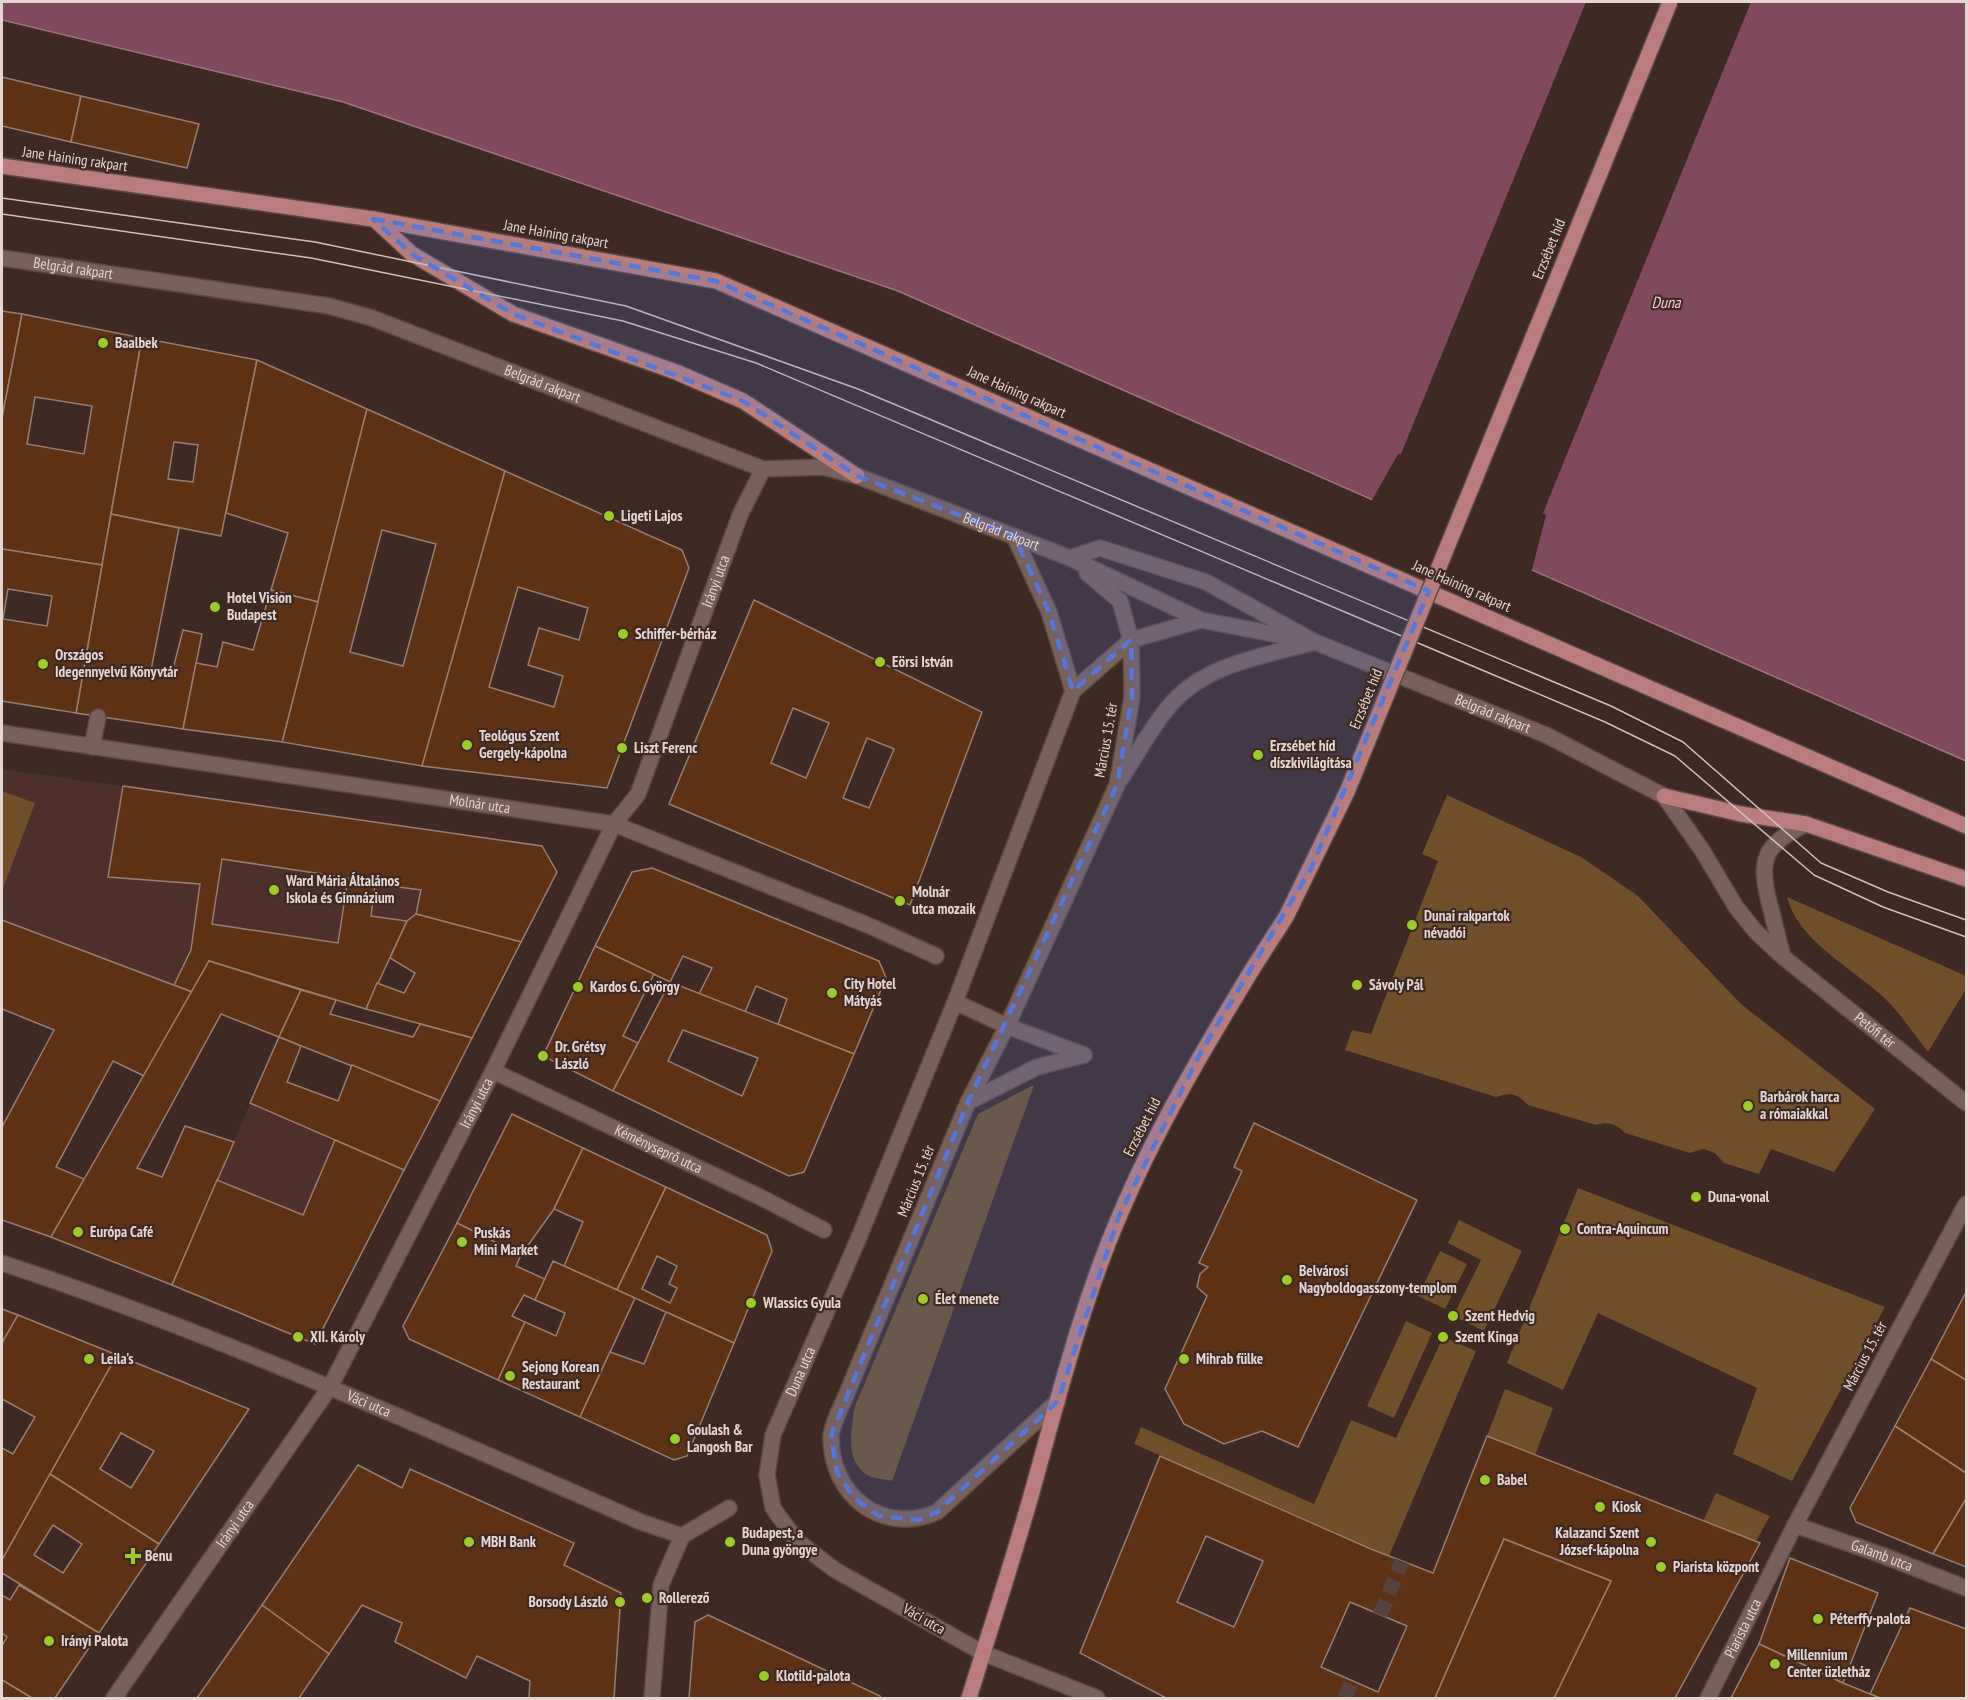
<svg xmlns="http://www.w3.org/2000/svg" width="1968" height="1700" viewBox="0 0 1968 1700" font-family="'PT Sans Narrow',sans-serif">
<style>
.built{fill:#4d3029}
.green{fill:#6f502a}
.water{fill:#7f4a5d;stroke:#9e7480;stroke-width:1.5}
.pier{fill:#3e2923}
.building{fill:#5d3214;stroke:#967f72;stroke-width:1.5;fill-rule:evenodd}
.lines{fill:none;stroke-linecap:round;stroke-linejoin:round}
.minor-tunnel{stroke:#57433d;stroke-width:15;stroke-dasharray:15 8;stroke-linecap:butt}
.minor-casing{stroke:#5a4843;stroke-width:18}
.major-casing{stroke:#5a4843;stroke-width:18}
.minor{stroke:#79605a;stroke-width:15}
.major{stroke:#b97d7d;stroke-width:15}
.tram{stroke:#cfc0bb;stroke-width:1.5}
.major-bridge-casing{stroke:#5a4843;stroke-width:18;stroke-linecap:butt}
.major-bridge{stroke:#b97d7d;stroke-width:15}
.marked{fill:#5977d6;fill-opacity:0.2;stroke:#5977d6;stroke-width:4.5;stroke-dasharray:12 8;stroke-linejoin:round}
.poi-dot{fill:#9eca2e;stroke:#3e2923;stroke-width:2}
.labels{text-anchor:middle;stroke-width:4.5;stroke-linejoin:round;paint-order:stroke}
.street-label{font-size:15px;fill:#e5d6d2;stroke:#3e2923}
.poi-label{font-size:15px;font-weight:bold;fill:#e5d6d2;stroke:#3e2923;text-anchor:start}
.water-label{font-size:16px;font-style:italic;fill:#f5d1dc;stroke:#3e2923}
</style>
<rect width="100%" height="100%" fill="#3e2923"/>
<!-- built -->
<g class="built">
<path d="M2,769L542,846L416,914L336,1000L301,990L192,992L2,920Z"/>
<path d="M250,1103L404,1170L315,1344L172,1285Z"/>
</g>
<!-- green -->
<g class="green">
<path d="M2,791L35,803L2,891Z"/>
<path d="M1447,795L1581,857L1638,896L1741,1004L1875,1109L1834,1172L1771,1149L1759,1174L1724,1163L1715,1153L1703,1149L1690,1153L1625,1133C1616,1124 1608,1121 1596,1125L1528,1105C1517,1093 1510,1092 1496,1097L1345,1050L1352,1030L1371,1034L1438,861L1422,854Z"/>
<path d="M1787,897L1966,976V989L1928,1052C1913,1033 1899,1011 1881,995C1850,967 1797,939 1787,897Z"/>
<path d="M1034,1085L892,1481C885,1479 874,1479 869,1476C844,1462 851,1429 855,1406L978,1114Z"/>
<path d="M1578,1188L1885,1307L1792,1481L1733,1454L1757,1388L1598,1313L1563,1390L1507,1363Z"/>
<path d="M1459,1220L1522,1251L1484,1331L1453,1316L1481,1260L1448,1243Z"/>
<path d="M1440,1251L1467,1264L1445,1309L1418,1296Z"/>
<path d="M1406,1321L1432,1333L1394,1418L1367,1406Z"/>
<path d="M1443,1337L1476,1351L1389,1556L1134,1444L1141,1427L1314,1504L1351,1420L1396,1438Z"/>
<path d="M1505,1389L1553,1408L1535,1455L1487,1436Z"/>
<path d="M1716,1493L1770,1516L1756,1541L1703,1521Z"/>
</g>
<!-- water -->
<path class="water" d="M2,2H1966V761L898,291L343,102L2,20Z"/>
<!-- pier -->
<path class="pier" d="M1586,2H1751L1543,513L1546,515L1531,573L1371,502L1398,454H1401Z"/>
<!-- building -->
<g class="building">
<path d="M2,77L81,96L71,142L2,126Z"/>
<path d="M81,96L199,124L187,168L71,142Z"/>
<path d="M2,311L22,314L2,418Z"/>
<path d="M22,314L142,338L102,565L2,549V418ZM35,397L92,406L84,454L27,444Z"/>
<path d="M142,338L257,360L221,536L111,514ZM174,442L198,445L193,482L168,479Z"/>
<path d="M257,360L367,409L318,602L271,590L288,533L226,513Z"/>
<path d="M367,409L505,471L422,766L282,742ZM382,530L436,544L403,666L350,652Z"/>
<path d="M505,471L682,550L689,568L607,788L422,766ZM518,587L588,608L579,640L539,628L528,665L563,676L554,707L489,687Z"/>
<path d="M111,514L179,528L151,670L172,673L183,630L202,634L183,729L76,713Z"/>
<path d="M2,549L102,565L76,713L2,701ZM8,589L52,596L47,626L3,619Z"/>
<path d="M271,590L318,602L282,742L183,729L196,663L217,667L223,642L253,650Z"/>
<path d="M754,600L982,712L910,905L669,804ZM793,708L829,723L806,778L771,763ZM867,738L894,749L869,808L843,798Z"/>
<path d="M123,786L542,846L557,872L521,942L416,914L421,890L375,884L371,916L407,921L366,1009L209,961L192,992L174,985L191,950L200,884L108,877ZM222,859L348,878L338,943L212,924Z"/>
<path d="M652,868L879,961L886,978L854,1054L778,1024L787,999L756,986L745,1012L699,994L712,968L683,956L670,982L595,946L632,872Z"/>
<path d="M416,914L521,942L472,1038L366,1009L377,983L404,993L415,973L390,958L407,921Z"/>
<path d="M2,920L192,992L144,1076L113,1061L56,1167L84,1179L51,1237L2,1220V1127L54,1030L2,1009Z"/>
<path d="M595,946L654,974L623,1036L638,1043L613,1091L543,1056Z"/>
<path d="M209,961L301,990L279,1037L221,1014L137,1168L162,1177L185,1126L234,1142L172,1285L51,1237Z"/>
<path d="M670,982L854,1054L804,1172L789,1176L613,1091ZM683,1030L758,1058L742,1096L668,1061Z"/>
<path d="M301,990L336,1000L330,1014L413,1037L420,1024L472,1038L440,1101L279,1037Z"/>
<path d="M279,1037L301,1046L287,1082L338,1101L352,1065L440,1101L404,1170L250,1103Z"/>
<path d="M512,1114L583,1148L554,1209L521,1255L457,1223Z"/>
<path d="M1254,1123L1417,1200L1298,1447L1262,1431L1224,1444L1184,1424L1165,1389L1207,1296L1197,1287L1200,1274L1208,1267L1199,1263L1242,1171L1234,1167Z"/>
<path d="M335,1140L404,1170L315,1344L172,1285L217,1180L303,1215Z"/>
<path d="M583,1148L666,1187L617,1290L564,1266L583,1222L554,1209Z"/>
<path d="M666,1187L767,1235L772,1251L734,1343L617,1290ZM657,1256L677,1266L669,1284L677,1288L670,1303L642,1289Z"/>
<path d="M457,1223L521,1255L516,1266L545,1279L535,1300L524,1295L512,1316L525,1322L498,1380L409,1339L403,1326Z"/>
<path d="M553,1261L635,1298L580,1417L498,1380L525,1322L556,1336L565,1313L535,1300Z"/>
<path d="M1966,1292V1380L1931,1359Z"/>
<path d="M2,1309L18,1315L2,1343Z"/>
<path d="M666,1312L734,1343L687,1456L674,1460L580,1417L610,1352L644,1364Z"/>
<path d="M18,1315L117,1355L2,1560V1448L13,1454L35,1417L2,1399V1343Z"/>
<path d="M117,1355L249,1409L159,1544L50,1474ZM121,1433L154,1451L131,1488L100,1469Z"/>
<path d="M1931,1359L1966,1380V1473L1895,1426Z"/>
<path d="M1895,1426L1966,1473V1499L1933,1554L1856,1522L1850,1508Z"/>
<path d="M1487,1436L1760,1543L1675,1698H1554L1611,1581L1504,1539L1435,1698H1166L1080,1653L1160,1456L1371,1549L1433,1573ZM1206,1536L1263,1561L1234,1627L1177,1602ZM1350,1602L1407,1626L1378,1692L1321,1667Z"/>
<path d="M358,1465L402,1488L410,1469L574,1543L564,1565L621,1593L614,1698H529L530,1681L477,1656L466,1678L395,1642L402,1623L362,1605L329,1654L262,1605Z"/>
<path d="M50,1474L159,1544L99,1633L2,1573V1560ZM53,1525L82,1544L63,1573L34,1555Z"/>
<path d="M1966,1499V1567L1933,1554Z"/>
<path d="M1504,1539L1611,1581L1554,1698H1435Z"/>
<path d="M1790,1558L1878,1593L1843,1683L1759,1644Z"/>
<path d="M19,1585L99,1633L55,1698H32L2,1680V1646L7,1637L2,1633V1595L10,1600Z"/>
<path d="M262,1605L329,1654L299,1698H197Z"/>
<path d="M1910,1608L1966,1629V1698H1880L1870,1694Z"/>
<path d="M708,1615L880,1696L881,1698H689L695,1622Z"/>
<path d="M1759,1644L1843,1683L1880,1698H1731Z"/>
<path d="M2,1680L32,1698H2Z"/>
</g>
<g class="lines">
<!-- minor-tunnel -->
<g class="minor-tunnel">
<path d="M1380,1615L1402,1561"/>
<path d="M1345,1698L1352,1680"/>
</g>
<defs>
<g id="minor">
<path id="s1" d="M2,258L329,306L372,318L763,469L823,467L857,476L1070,558L1201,620L1315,642"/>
<path d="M1014,536L1049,612L1073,691"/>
<path id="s2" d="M1070,558L1100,548L1206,582L1315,642L1546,735L1664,796L1702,850L1736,907L1756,932L1783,957L1966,1103"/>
<path id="s3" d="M2,733L614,824L870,926L936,956"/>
<path d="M92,747L98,717"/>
<path d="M1120,780C1137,755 1152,725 1172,703C1207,664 1263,656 1311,643"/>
<path d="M1783,957C1778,939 1774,920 1769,902C1758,858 1765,844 1806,824"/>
<path d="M955,1002L1007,1026L1084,1055"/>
<path id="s4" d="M493,1071L760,1197L824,1230"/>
<path d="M968,1102L1037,1067L1084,1055"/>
<path id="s5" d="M2,1263C220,1335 430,1430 641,1522L682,1536L729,1508"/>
<path d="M1058,1401L937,1512C882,1536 830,1495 831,1436C832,1423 842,1406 847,1393L968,1102L1007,1026L1117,785L1132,697L1131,640L1120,601L1087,573"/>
<path id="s6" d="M1795,1525L1879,1554L1966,1588"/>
<path id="s7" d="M114,1698L330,1387L493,1071L614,824L638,794L740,515L763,469"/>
<path d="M652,1698L661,1585L682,1536"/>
<path id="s8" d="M1097,1698L983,1653L835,1570L797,1541L773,1508L767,1475L773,1435L857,1242L955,1002L1073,691L1131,640L1201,620"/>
<path id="s9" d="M1708,1698L1795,1525L1966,1204"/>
</g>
<g id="major">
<path d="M2,166L373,219L716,281L1966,826"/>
<path d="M374,219L412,254L513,314L676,372L743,401L857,476"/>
<path d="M1664,796L1741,814L1806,824L1966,879"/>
<path d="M969,1698C991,1627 1014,1557 1034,1485C1059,1395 1082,1303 1119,1217C1156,1129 1205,1047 1255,965"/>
</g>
</defs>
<!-- minor casing -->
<use href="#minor" class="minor-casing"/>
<!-- major casing -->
<use href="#major" class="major-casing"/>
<!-- minor -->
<use href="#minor" class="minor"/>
<!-- major -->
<use href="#major" class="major"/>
<!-- tram -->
<g class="tram">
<path d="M2,198L315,242L626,306L858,389L1611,706L1683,742L1821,863L1888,892L1966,920"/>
<path d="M2,214L311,258L623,321L756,363L1605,722L1675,756L1814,875L1883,907L1966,937"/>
</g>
<defs>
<path id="major-bridge" d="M1255,965L1286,917L1347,792L1670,2"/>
</defs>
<!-- major-bridge casing -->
<use href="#major-bridge" class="major-bridge-casing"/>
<!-- major-bridge -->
<use href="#major-bridge" class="major-bridge"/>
</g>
<!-- marked area -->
<path class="marked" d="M373,219L716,281L1429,591L1311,869L1201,1052L1119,1216L1058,1401L937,1512L919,1520L879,1516L855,1499L837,1473L831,1435L968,1102L1117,785L1132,697L1131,640L1073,691L1049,612L1014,536L857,476L743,401L513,314L412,254Z"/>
<!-- markers -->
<g class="poi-dot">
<circle cx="103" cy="343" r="6"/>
<circle cx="609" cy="516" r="6"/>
<circle cx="215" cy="607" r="6"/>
<circle cx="623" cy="634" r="6"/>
<circle cx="880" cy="662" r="6"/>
<circle cx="43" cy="664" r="6"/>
<circle cx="467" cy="745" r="6"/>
<circle cx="622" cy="748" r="6"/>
<circle cx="1258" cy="755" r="6"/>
<circle cx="274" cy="890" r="6"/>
<circle cx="900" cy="901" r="6"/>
<circle cx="1412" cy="925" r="6"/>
<circle cx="1357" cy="985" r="6"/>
<circle cx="578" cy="987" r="6"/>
<circle cx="832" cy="993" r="6"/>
<circle cx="543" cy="1056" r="6"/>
<circle cx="1748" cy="1106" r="6"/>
<circle cx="1696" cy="1197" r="6"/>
<circle cx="1565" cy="1229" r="6"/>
<circle cx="78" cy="1232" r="6"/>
<circle cx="462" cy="1242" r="6"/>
<circle cx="1287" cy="1280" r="6"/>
<circle cx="923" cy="1299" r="6"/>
<circle cx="751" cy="1303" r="6"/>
<circle cx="1453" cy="1316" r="6"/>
<circle cx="298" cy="1337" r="6"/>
<circle cx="1443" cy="1337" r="6"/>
<circle cx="89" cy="1359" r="6"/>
<circle cx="1184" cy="1359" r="6"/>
<circle cx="510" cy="1376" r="6"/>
<circle cx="675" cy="1439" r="6"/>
<circle cx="1485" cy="1480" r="6"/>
<circle cx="1600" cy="1507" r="6"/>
<circle cx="469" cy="1542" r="6"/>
<circle cx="730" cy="1542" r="6"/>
<circle cx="1651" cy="1542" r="6"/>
<path d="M130 1547h6v6h6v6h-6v6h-6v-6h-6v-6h6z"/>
<circle cx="1661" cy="1567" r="6"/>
<circle cx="647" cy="1598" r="6"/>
<circle cx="620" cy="1602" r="6"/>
<circle cx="1818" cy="1619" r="6"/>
<circle cx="49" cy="1641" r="6"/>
<circle cx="1775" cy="1664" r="6"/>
<circle cx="764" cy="1676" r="6"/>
</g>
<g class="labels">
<!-- street labels -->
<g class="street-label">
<text transform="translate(75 159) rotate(8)" y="5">Jane Haining rakpart</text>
<text transform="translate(556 234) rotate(10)" y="5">Jane Haining rakpart</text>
<text transform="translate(1549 249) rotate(-68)" y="5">Erzsébet híd</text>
<text dy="5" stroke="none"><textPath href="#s1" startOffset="72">Belgrád rakpart</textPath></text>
<text dy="5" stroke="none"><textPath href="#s1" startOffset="558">Belgrád rakpart</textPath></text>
<text transform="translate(1017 392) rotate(24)" y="5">Jane Haining rakpart</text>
<text dy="5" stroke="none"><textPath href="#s1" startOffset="1044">Belgrád rakpart</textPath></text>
<text dy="5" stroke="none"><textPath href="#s7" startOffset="1274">Irányi utca</textPath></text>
<text transform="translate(1462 586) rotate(24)" y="5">Jane Haining rakpart</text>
<text transform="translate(1366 699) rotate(-68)" y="5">Erzsébet híd</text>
<text dy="5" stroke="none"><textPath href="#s2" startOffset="459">Belgrád rakpart</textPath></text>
<text transform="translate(1106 740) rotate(-80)" y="5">Március 15. tér</text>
<text dy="5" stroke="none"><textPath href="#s3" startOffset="483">Molnár utca</textPath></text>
<text dy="5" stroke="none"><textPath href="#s2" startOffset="968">Petőfi tér</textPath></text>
<text dy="5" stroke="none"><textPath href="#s7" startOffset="698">Irányi utca</textPath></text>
<text transform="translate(1142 1127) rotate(-63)" y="5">Erzsébet híd</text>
<text dy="5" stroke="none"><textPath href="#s4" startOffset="183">Kéményseprő utca</textPath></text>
<text transform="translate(916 1181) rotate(-68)" y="5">Március 15. tér</text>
<text transform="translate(1865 1356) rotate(-62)" y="5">Március 15. tér</text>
<text dy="5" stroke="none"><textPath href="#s8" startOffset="524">Duna utca</textPath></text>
<text dy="5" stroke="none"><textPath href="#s5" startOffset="393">Váci utca</textPath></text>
<text dy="5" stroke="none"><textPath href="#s7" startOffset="212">Irányi utca</textPath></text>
<text dy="5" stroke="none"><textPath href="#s6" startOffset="92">Galamb utca</textPath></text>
<text transform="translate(924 1619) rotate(30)" y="5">Váci utca</text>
<text dy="5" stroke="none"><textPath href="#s9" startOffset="78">Piarista utca</textPath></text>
</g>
<!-- poi labels -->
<g class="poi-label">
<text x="115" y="348">Baalbek</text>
<text x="621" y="521">Ligeti Lajos</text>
<text x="227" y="603">Hotel Vision<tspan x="227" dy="17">Budapest</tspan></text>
<text x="635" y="639">Schiffer-bérház</text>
<text x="55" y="660">Országos<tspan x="55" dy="17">Idegennyelvű Könyvtár</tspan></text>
<text x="892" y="667">Eörsi István</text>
<text x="479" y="741">Teológus Szent<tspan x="479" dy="17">Gergely-kápolna</tspan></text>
<text x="1270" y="751">Erzsébet híd<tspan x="1270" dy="17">díszkivilágítása</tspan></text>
<text x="634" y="753">Liszt Ferenc</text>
<text x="286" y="886">Ward Mária Általános<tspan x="286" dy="17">Iskola és Gimnázium</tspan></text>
<text x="912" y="897">Molnár<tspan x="912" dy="17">utca mozaik</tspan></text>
<text x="1424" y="921">Dunai rakpartok<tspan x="1424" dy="17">névadói</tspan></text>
<text x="844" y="989">City Hotel<tspan x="844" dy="17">Mátyás</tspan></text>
<text x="1369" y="990">Sávoly Pál</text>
<text x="590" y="992">Kardos G. György</text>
<text x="555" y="1052">Dr. Grétsy<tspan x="555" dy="17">László</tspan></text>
<text x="1760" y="1102">Barbárok harca<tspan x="1760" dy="17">a rómaiakkal</tspan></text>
<text x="1708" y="1202">Duna-vonal</text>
<text x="1577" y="1234">Contra-Aquincum</text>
<text x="90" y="1237">Európa Café</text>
<text x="474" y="1238">Puskás<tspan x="474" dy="17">Mini Market</tspan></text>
<text x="1299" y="1276">Belvárosi<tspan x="1299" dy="17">Nagyboldogasszony-templom</tspan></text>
<text x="935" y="1304">Élet menete</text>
<text x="763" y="1308">Wlassics Gyula</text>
<text x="1465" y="1321">Szent Hedvig</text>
<text x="310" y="1342">XII. Károly</text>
<text x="1455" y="1342">Szent Kinga</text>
<text x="101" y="1364">Leila's</text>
<text x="1196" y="1364">Mihrab fülke</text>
<text x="522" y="1372">Sejong Korean<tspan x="522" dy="17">Restaurant</tspan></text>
<text x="687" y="1435">Goulash &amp;<tspan x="687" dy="17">Langosh Bar</tspan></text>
<text x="1497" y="1485">Babel</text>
<text x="1612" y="1512">Kiosk</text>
<text x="742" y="1538">Budapest, a<tspan x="742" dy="17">Duna gyöngye</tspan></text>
<text x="1639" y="1538" text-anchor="end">Kalazanci Szent<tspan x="1639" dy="17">József-kápolna</tspan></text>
<text x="481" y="1547">MBH Bank</text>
<text x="145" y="1561">Benu</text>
<text x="1673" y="1572">Piarista központ</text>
<text x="659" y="1603">Rollerező</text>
<text x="608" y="1607" text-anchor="end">Borsody László</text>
<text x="1830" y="1624">Péterffy-palota</text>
<text x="61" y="1646">Irányi Palota</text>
<text x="1787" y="1660">Millennium<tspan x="1787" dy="17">Center üzletház</tspan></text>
<text x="776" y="1681">Klotild-palota</text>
</g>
<!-- water labels -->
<g class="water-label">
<text x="1666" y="308">Duna</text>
</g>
</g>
<!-- border -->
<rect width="1968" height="1700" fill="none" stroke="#e5d6d2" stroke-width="6"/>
</svg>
